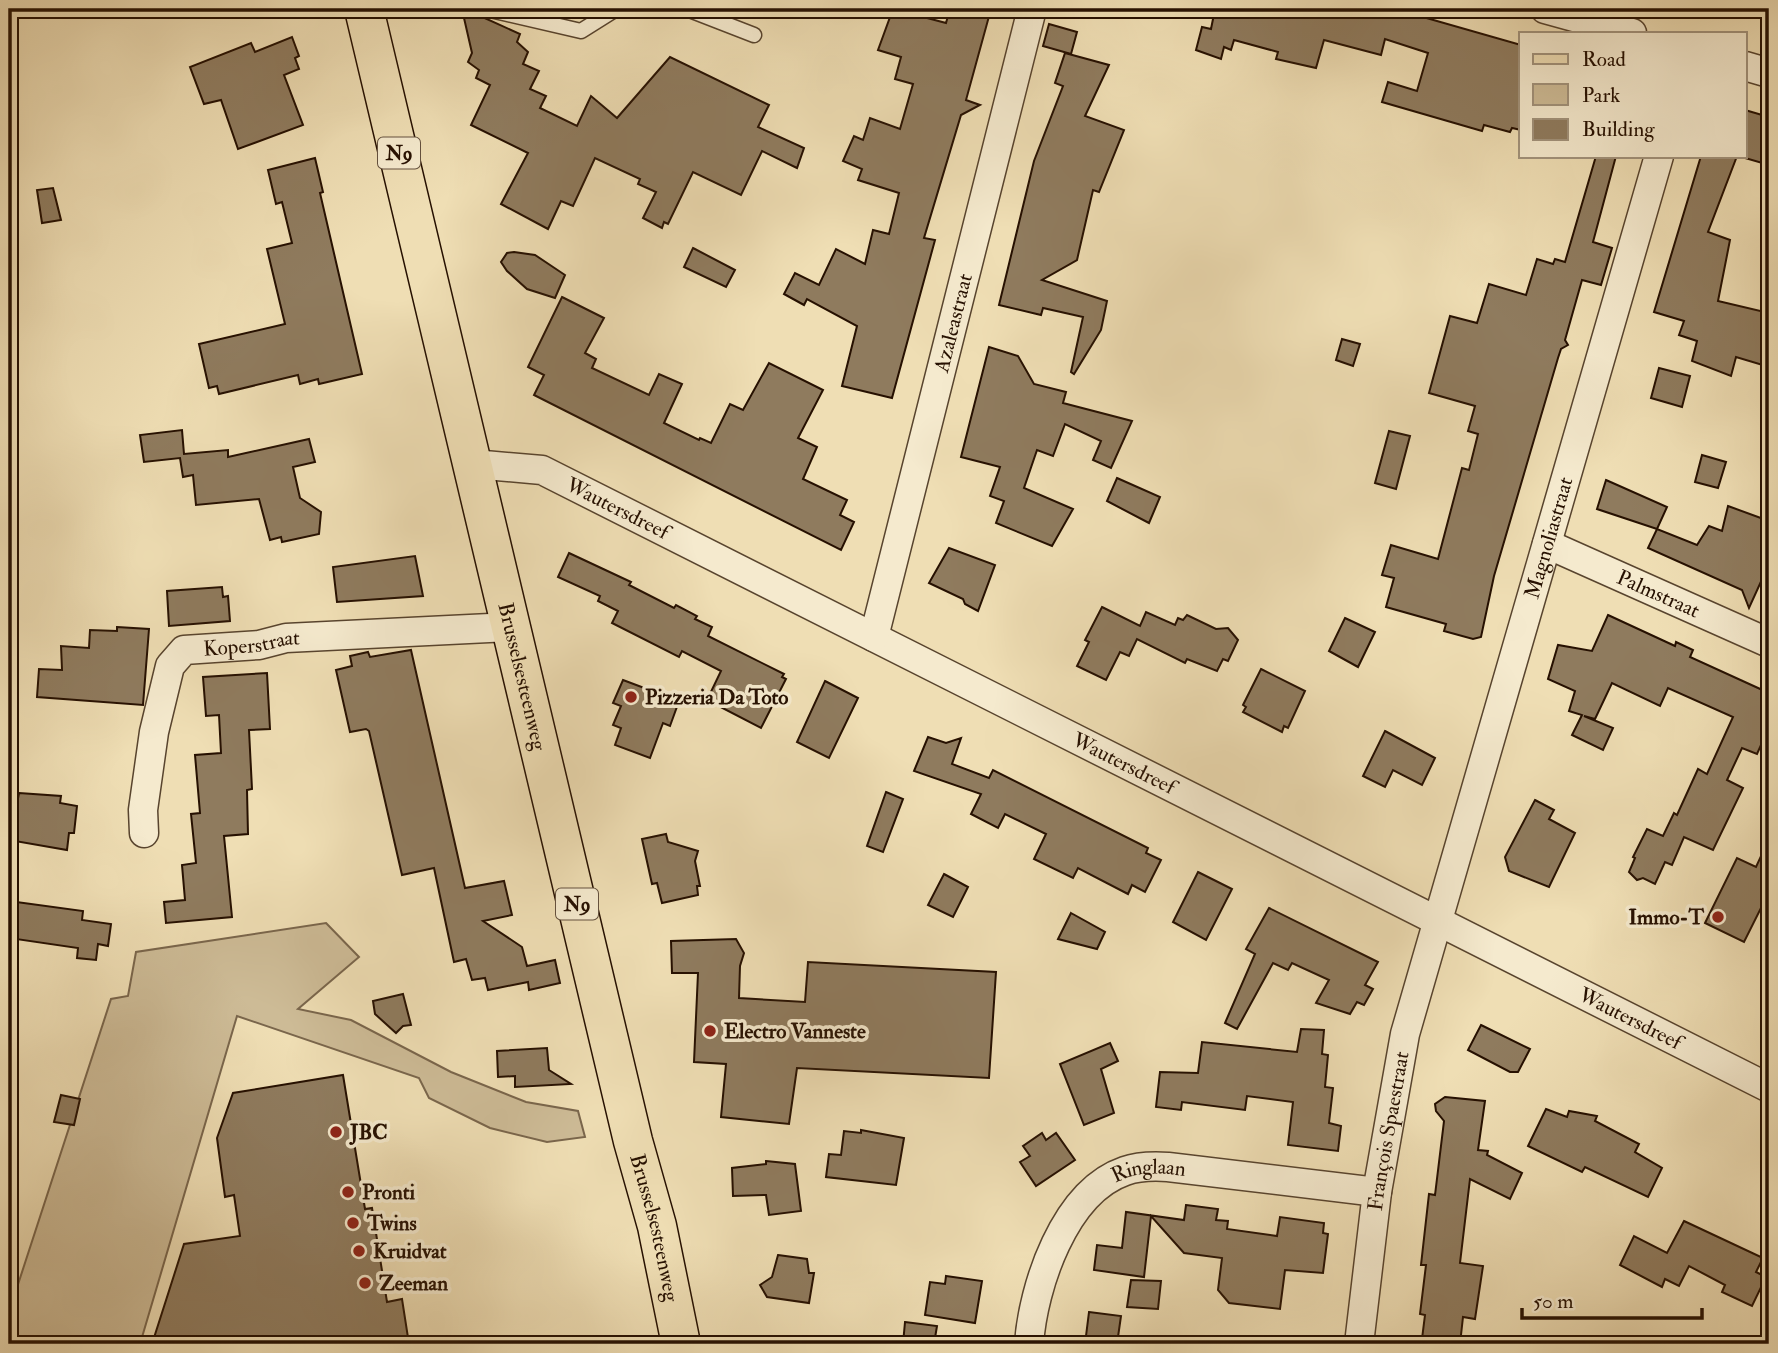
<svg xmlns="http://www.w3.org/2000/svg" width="1778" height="1353" viewBox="0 0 1778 1353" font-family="'IM FELL Double Pica',serif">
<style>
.green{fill:#cdbb96;stroke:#7a664c;stroke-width:2}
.building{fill:#8f7b5e;stroke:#261001;stroke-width:2}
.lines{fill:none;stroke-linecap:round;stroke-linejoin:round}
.service-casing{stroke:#58442e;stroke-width:17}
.minor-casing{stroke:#58442e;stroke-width:31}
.primary-casing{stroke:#261001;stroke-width:41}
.service{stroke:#f5eace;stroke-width:14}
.minor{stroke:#f5eace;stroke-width:28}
.primary{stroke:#efdeb4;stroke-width:38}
.poi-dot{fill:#8f2418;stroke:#f5eace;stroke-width:2.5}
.labels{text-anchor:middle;stroke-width:7;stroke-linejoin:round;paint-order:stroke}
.shield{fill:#f5eace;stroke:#64513e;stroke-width:2}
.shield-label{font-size:19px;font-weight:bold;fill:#261001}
.street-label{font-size:21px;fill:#261001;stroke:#f5eace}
.poi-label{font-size:21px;font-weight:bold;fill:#261001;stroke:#f5eace;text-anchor:start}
</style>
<rect width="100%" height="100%" fill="#efdeb4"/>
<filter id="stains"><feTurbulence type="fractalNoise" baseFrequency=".00286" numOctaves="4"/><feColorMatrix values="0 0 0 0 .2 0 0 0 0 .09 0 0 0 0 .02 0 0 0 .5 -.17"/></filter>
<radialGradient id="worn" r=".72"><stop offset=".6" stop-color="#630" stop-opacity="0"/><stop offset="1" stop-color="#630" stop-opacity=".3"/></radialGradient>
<!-- green -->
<path class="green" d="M326,923L359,957L298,1009L351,1020L451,1072L526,1102L578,1111L585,1137L547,1142L490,1128L429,1098L419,1078L237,1016L140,1344H9V1312L111,999L128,996L136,952Z"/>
<!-- building -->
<g class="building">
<path d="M893,9L946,23L950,9H991L966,100L980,105L961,115L924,238L935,240L892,398L842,386L857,326L807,299L804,305L784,294L795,273L819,285L836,249L865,264L873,230L889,234L899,193L858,180L862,169L843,161L854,136L863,140L870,118L900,129L913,84L895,79L901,57L878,50Z"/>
<path d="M1215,9H1395L1521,45V130L1512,128L1510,132L1484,125L1482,131L1382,102L1388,82L1417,91L1428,53L1385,39L1381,55L1324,40L1316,68L1276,59L1278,52L1234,40L1231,50L1224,47L1221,59L1196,50L1202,27L1211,29Z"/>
<path d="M478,15L520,34L517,42L528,52L523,64L539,71L530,89L546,96L540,108L577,126L591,96L617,118L670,57L769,105L758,127L804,148L797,168L762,151L741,195L693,172L668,224L664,222L662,228L643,218L656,192L638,184L640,179L595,158L573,206L561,201L548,229L501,204L528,153L471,125L490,85L476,78L479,70L468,62L472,53L464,18Z"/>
<path d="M1049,24L1077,32L1071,54L1043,46Z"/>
<path d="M292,37L299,56L295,58L299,69L284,75L303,125L238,149L221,100L204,104L190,67L251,43L255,52Z"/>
<path d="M1065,53L1109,65L1085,116L1124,130L1099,192L1093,190L1077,260L1042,280L1107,301L1101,330L1074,374L1071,372L1083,317L1043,308L1041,315L999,305L1034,161L1063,86L1055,83Z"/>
<path d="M1745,110L1769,117V165L1745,158Z"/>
<path d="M1596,156H1616L1593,242L1612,248L1601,285L1582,280L1565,340L1568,345L1561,349L1558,358L1494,576L1481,637L1473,639L1444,631L1446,624L1386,607L1394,578L1382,575L1391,545L1438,559L1462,468L1469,470L1478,434L1468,431L1475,406L1429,393L1450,316L1477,323L1489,284L1526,295L1537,259L1553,264L1555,259L1565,262Z"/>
<path d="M1701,156H1737L1708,232L1730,240L1718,301L1769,313V355L1766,366L1736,357L1731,376L1692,361L1697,341L1679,335L1684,321L1654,312Z"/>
<path d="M315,158L323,192L320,193L362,374L319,384L318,379L300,384L298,375L219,394L217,386L209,388L199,344L285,324L267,249L292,243L282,202L276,204L268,170Z"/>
<path d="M53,188L61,220L42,223L37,190Z"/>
<path d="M693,248L735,270L726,287L684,267Z"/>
<path d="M514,252L535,255L565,275L555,298L527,289L507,271L501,262L507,253Z"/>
<path d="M562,297L604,318L585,353L596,359L592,368L649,395L659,374L682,384L664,423L699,440L700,438L711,443L730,404L743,410L769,363L823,390L798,438L817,447L803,479L847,500L840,515L854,522L841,550L534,395L544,375L528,367Z"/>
<path d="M1342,339L1360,344L1353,366L1336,360Z"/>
<path d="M989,347L1018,356L1034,384L1066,392L1063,403L1132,421L1111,468L1093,460L1101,441L1065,424L1053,456L1037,450L1024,488L1073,509L1052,546L996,523L1004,501L990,496L1000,467L961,457Z"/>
<path d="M1659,368L1690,376L1682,407L1651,398Z"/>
<path d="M182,430L184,454L228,450V457L309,439L315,462L293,467L300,498L321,512L319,534L282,542L281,537L270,540L259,499L196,505L193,475L183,477L180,458L144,462L140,435Z"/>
<path d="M1389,431L1410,436L1396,489L1375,483Z"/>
<path d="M1702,455L1726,462L1718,488L1695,482Z"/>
<path d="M1117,478L1160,497L1149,523L1107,501Z"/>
<path d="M1606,480L1667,507L1657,529L1597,509Z"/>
<path d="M1728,506L1769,521V564L1749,608L1742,590L1648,548L1657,529L1697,545L1709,526L1722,531Z"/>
<path d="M949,548L995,565L978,611L965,604L963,599L929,583Z"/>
<path d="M569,553L631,582L629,585L674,608L676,605L697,616L695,619L712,627L708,636L784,674L782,677L786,679L761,728L707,700L721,671L682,651L679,657L612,623L618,611L598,601L600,596L558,577Z"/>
<path d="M415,556L423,596L337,602L333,567Z"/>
<path d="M222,587L223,597L228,596L230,621L169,626L167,591Z"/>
<path d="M1102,607L1140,626L1146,612L1175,625L1178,618L1183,620L1187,615L1216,629L1228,628L1238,640L1228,661L1223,659L1217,671L1187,659L1185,663L1137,639L1129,656L1120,652L1106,680L1077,666L1089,642L1085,640Z"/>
<path d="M1608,615L1675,646L1676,642L1693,650L1690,657L1769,693V750L1761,745L1757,754L1742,748L1727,780L1743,788L1713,850L1684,837L1672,865L1665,862L1655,884L1643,878L1637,880L1629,872L1635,858L1633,857L1647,829L1663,836L1674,813L1677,815L1698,769L1707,774L1733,717L1668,688L1660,706L1612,683L1595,719L1584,716L1613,728L1603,750L1572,735L1582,715L1569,711L1575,691L1548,679L1558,645L1592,651Z"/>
<path d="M1345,618L1375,632L1358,667L1329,651Z"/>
<path d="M117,627L149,629L143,705L37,697L39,669L62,670L61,646L89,648L90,630L117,631Z"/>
<path d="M411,650L465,888L504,881L512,915L483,921L522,947L527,966L555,960L560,983L529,990L528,982L488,990L485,978L472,980L466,959L454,962L434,868L402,875L369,731L366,729L350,732L336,670L352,666L350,656L368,652L370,657Z"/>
<path d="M1261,669L1305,691L1288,728L1284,726L1282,732L1243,712L1246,707L1243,705Z"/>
<path d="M267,673L270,729L249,730L252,789L247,790L248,834L224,836L232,917L166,923L164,902L185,900L182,865L196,863L191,814L200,813L195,755L221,753L219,715L206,716L203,677Z"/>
<path d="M623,680L679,701L670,726L663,723L650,758L615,745L621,728L613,725L621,706L613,703Z"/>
<path d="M825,681L858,698L829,758L797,742Z"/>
<path d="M1385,731L1435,758L1422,785L1393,770L1385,787L1363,776Z"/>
<path d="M928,737L946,743L961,738L952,764L989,778L993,770L1148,848L1146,853L1161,860L1145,892L1132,885L1128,894L1078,868L1073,878L1034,859L1046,834L1005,814L998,828L971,814L981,794L914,771Z"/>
<path d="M886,792L903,799L883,852L867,846Z"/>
<path d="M19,793L61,796L60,803L77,806L74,833H69L67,850L9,840V803L17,804Z"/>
<path d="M1535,800L1554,810L1549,819L1575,833L1549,887L1509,871L1505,857Z"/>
<path d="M666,834L668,842L698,851L695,861L700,886H697L698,895L662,903L657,883L652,884L642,839Z"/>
<path d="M1769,839V892L1744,942L1705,923L1737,858L1756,867Z"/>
<path d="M1198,872L1232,889L1206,940L1173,922Z"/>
<path d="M944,874L968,887L953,917L928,905Z"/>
<path d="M9,901L83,911L82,920L111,924L108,946L98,944L96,960L77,958L78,948L9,938Z"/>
<path d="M1269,908L1378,962L1365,985L1373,989L1364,1005L1357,1002L1350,1014L1316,1003L1329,980L1292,963L1288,970L1273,963L1237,1029L1225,1023L1255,954L1246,949Z"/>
<path d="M1071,913L1105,932L1097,949L1058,939Z"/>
<path d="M736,939L744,953L740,966L739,998L805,1002L808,962L996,972L989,1078L797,1068L789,1124L721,1117L726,1064L694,1062L698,973H672L671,941Z"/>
<path d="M403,994L411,1025L403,1026L396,1033L375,1014L373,1001Z"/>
<path d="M1481,1025L1530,1049L1518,1072H1510L1468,1050Z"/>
<path d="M1301,1029L1324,1030L1322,1054L1328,1055L1325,1087L1333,1088L1329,1123L1341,1126L1338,1151L1288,1145L1293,1102L1247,1096L1245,1110L1182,1102L1181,1110L1156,1107L1160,1072L1198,1073L1202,1042L1297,1052Z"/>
<path d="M1110,1043L1118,1061L1101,1069L1114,1113L1084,1125L1060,1064Z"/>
<path d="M547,1048L549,1070L571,1084L515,1087V1076L498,1077L497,1051Z"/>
<path d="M343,1075L365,1209L372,1208L387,1302L402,1299L409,1344H152L184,1244L240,1236L234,1195L225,1197L217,1138L233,1093Z"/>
<path d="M61,1095L80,1099L74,1125L54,1122Z"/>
<path d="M1445,1097L1485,1101L1478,1150L1488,1151L1487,1155L1522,1173L1510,1199L1470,1179L1460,1263L1483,1266L1475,1319L1463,1317L1460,1344L1422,1339L1425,1315L1420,1314L1426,1265H1421L1429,1194L1435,1195L1444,1121L1436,1111L1435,1104Z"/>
<path d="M1546,1109L1567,1117L1569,1111L1597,1116L1595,1121L1639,1144L1635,1152L1662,1168L1648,1197L1585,1167L1582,1172L1528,1146Z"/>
<path d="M861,1130L904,1138L896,1185L826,1177L829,1154L841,1155L844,1131L861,1133Z"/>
<path d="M1042,1133L1046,1140L1056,1133L1075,1160L1036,1186L1020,1162L1030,1156L1023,1146Z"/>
<path d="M766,1161L795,1164L801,1211L769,1215L766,1195L733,1196L732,1168L766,1164Z"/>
<path d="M1186,1205L1218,1209L1216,1220L1228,1221L1227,1229L1277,1236L1280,1217L1324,1223L1323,1233L1328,1234L1323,1273L1285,1270L1280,1309L1229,1303L1218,1290L1222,1258L1184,1253L1151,1216L1144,1277L1094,1270L1097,1245L1122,1248L1126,1212L1184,1220Z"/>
<path d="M1684,1221L1763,1258L1756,1272L1766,1277L1752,1306L1722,1292L1725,1285L1689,1266L1679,1286L1665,1279L1662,1287L1620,1265L1634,1236L1667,1253Z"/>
<path d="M778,1255L807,1259L809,1273H814L809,1303L767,1297L760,1285L772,1277Z"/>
<path d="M946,1276L982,1281L975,1323L925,1315L930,1282L945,1284Z"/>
<path d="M1131,1280L1161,1281L1158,1309L1127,1307Z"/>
<path d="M1089,1312L1121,1316L1117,1344H1085Z"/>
<path d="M905,1322L937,1326L934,1344H903Z"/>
</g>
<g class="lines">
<defs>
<g id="service">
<path d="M486,9L581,31L616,9"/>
<path d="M687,9L754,35"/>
</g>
<g id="minor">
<path d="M1545,9L1632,33"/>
<path d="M1745,66L1769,73"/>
<path id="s1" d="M473,464L542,470L1769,1088"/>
<path id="s2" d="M1547,544L1769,643"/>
<path id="s3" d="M874,637L1032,9"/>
<path id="s4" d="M144,833L143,810L154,732L170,666L184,650L259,645L286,638L511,627"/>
<path id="s5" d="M1029,1344C1033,1287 1064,1192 1125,1171C1139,1166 1153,1166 1168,1167L1377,1192"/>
<path id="s6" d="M1359,1344L1377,1192L1405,1034L1659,156"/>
</g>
<g id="primary">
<path id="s7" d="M364,9L633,1141L657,1226L681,1344"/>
</g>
</defs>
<!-- service casing -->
<use href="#service" class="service-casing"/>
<!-- minor casing -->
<use href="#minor" class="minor-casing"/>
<!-- primary casing -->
<use href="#primary" class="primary-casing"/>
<!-- service -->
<use href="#service" class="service"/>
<!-- minor -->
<use href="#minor" class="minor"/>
<!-- primary -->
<use href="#primary" class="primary"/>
</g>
<!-- markers -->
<g class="poi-dot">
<circle cx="631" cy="697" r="7"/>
<circle cx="1718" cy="917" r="7"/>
<circle cx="710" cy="1031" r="7"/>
<circle cx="336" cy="1132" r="7"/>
<circle cx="348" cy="1192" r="7"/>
<circle cx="353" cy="1223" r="7"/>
<circle cx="359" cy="1251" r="7"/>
<circle cx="365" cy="1283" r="7"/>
</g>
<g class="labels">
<!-- shield labels -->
<g class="shield">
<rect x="378" y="137.5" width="42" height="31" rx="5"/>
<rect x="556" y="888.5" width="42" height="31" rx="5"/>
</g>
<g class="shield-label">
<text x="399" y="160">N9</text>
<text x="577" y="911">N9</text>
</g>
<!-- street labels -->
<g class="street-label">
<text dy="7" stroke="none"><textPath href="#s3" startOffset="324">Azaleastraat</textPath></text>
<text dy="7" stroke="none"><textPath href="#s1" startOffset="154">Wautersdreef</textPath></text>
<text dy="7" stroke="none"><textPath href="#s6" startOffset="830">Magnoliastraat</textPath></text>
<text dy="7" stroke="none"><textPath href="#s2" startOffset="122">Palmstraat</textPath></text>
<text dy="7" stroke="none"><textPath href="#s4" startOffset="259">Koperstraat</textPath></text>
<text dy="7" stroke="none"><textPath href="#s7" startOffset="686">Brusselsesteenweg</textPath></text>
<text dy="7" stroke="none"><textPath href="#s1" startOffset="721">Wautersdreef</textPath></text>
<text dy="7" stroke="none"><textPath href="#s1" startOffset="1288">Wautersdreef</textPath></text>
<text dy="7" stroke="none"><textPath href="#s6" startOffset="215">François Spaestraat</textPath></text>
<text dy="7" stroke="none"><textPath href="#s5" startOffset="231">Ringlaan</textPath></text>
<text dy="7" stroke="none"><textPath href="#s7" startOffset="1253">Brusselsesteenweg</textPath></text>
</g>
<!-- poi labels -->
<g class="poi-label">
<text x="645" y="704">Pizzeria Da Toto</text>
<text x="1704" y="924" text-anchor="end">Immo-T</text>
<text x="724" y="1038">Electro Vanneste</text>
<text x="350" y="1139">JBC</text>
<text x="362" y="1199">Pronti</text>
<text x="367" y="1230">Twins</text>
<text x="373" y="1258">Kruidvat</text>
<text x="379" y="1290">Zeeman</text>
</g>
</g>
<!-- margin -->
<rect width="1778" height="1353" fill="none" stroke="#efdeb4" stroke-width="35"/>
<rect x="10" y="10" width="1757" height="1332" fill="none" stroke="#261001" stroke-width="3.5"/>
<rect x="18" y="18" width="1743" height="1318" fill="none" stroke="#261001" stroke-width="2"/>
<!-- legend -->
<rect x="1519" y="32" width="228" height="126" fill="#f5eace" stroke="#a2937c" stroke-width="2"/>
<rect x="1533" y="54" width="35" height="10" fill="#efdeb4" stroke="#a2937c" stroke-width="2"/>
<text x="1582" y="66" font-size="21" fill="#261001">Road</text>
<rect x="1533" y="84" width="35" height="21" fill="#cdbb96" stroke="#a2937c" stroke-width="2"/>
<text x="1582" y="102" font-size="21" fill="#261001">Park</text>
<rect x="1533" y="119" width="35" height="21" fill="#8f7b5e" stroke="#a2937c" stroke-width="2"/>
<text x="1582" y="136" font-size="21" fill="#261001">Building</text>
<!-- scale -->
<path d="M1522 1308v10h180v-10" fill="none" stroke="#261001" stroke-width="3.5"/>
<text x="1533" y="1308" font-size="21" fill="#261001" stroke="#f5eace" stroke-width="5" paint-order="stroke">50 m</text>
<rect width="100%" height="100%" filter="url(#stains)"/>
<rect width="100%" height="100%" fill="url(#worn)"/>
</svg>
